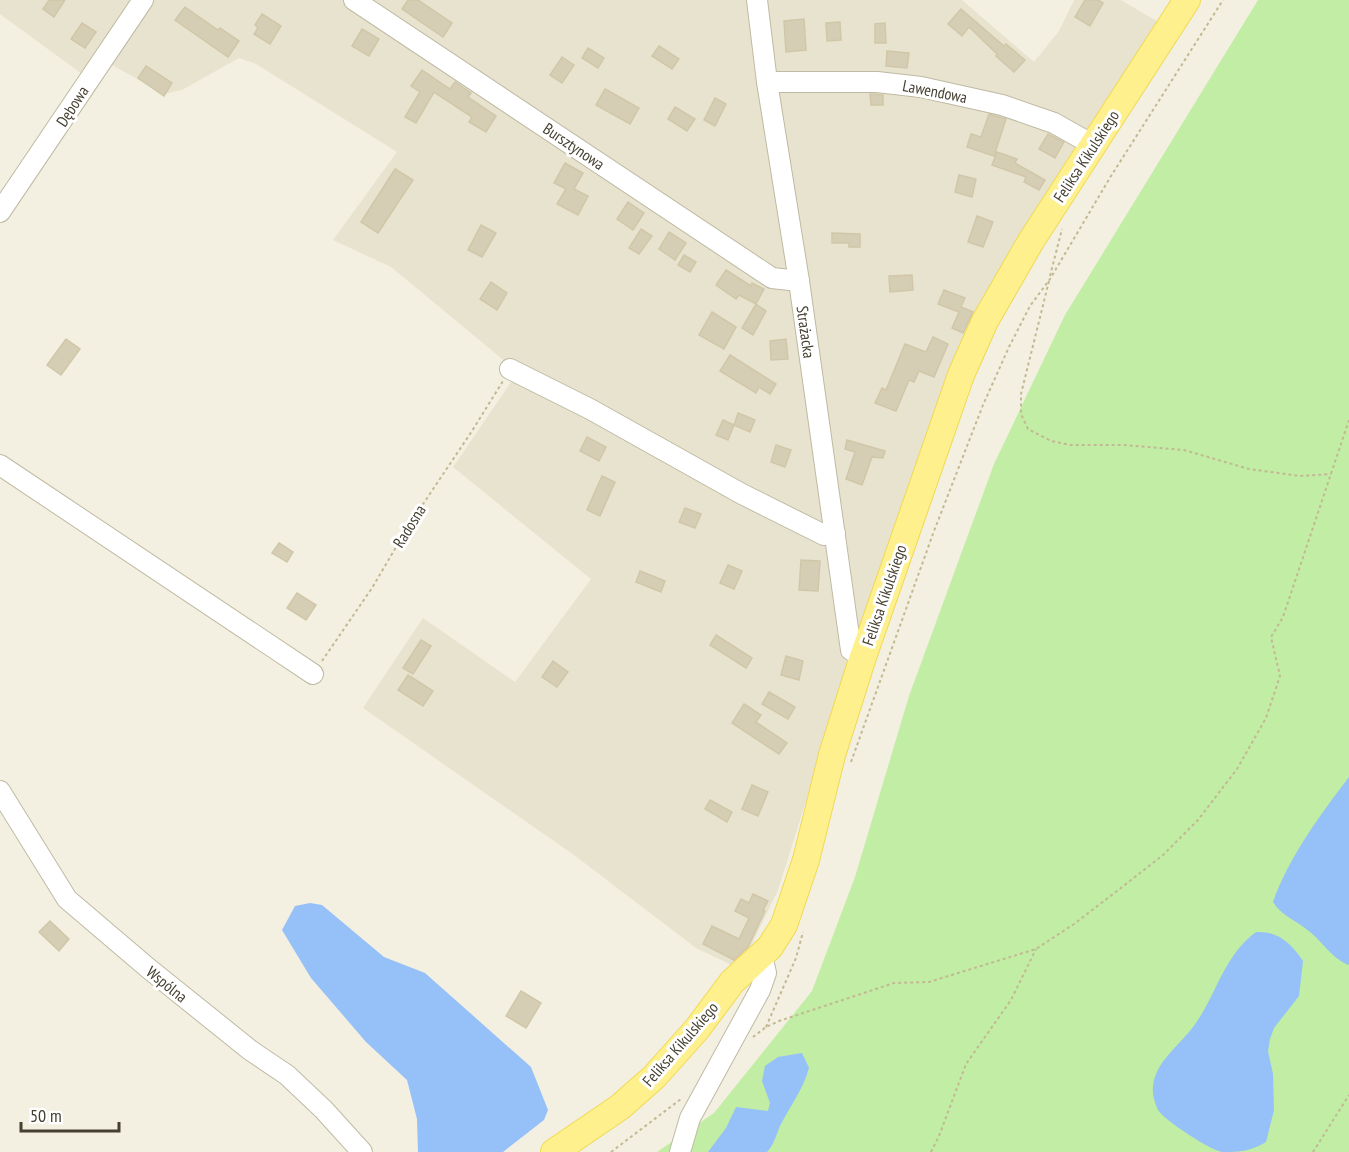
<svg xmlns="http://www.w3.org/2000/svg" width="1349" height="1152" viewBox="0 0 1349 1152" font-family="'PT Sans Narrow',sans-serif">
<style>
.residential{fill:#e8e3cf}
.green{fill:#c1eda5}
.water{fill:#95c0f8}
.building{fill:#d5ceb5;stroke:#d1c7a8;stroke-width:1.5}
.lines{fill:none;stroke-linecap:round;stroke-linejoin:round}
.minor-casing{stroke:#bfbaa3;stroke-width:22}
.major-casing{stroke:#f0d952;stroke-width:28}
.path{stroke:#c2b993;stroke-width:2;stroke-dasharray:3 3;stroke-linecap:butt}
.minor{stroke:#fff;stroke-width:20}
.major{stroke:#fff08e;stroke-width:26}
.labels{text-anchor:middle;stroke-width:6;stroke-linejoin:round;paint-order:stroke}
.street-label{font-size:16px;fill:#454031;stroke:#fff}
</style>
<rect width="100%" height="100%" fill="#f3f0e1"/>
<!-- residential -->
<path class="residential" d="M0,0H962L1034,62L1059,31L1074,0H1121L1160,23L968,334L830,725L778,890L740,969L696,948L574,855L363,708L423,618L515,682L591,579L453,467L518,372L391,267L333,240L397,152L256,64L239,58L182,90L164,94L112,65L97,85L0,14Z"/>
<!-- green -->
<path class="green" d="M1258,0H1349V1152H657L714,1113L812,991L855,877L909,696L994,464L1065,315Z"/>
<!-- water -->
<g class="water">
<path d="M1349,777V964L1348,965C1330,957 1321,939 1305,928C1293,919 1281,915 1273,902C1289,857 1320,815 1349,777Z"/>
<path d="M310,903L322,905L384,957L425,973L531,1067L548,1110L544,1120L503,1152H418L417,1119L407,1080L366,1042L311,978L282,930L295,906Z"/>
<path d="M1256,932C1279,931 1291,944 1303,961L1299,996L1274,1028L1270,1039L1268,1051L1273,1074L1274,1110L1266,1142C1251,1151 1241,1152 1222,1152C1210,1150 1164,1120 1158,1110C1155,1104 1152,1093 1153,1087C1155,1062 1178,1047 1193,1027C1216,997 1223,956 1256,932Z"/>
<path d="M802,1053L809,1068C803,1090 790,1106 780,1126C776,1135 774,1145 767,1152H708L726,1128L736,1107L768,1111L770,1103L762,1081L765,1066L778,1057Z"/>
</g>
<!-- building -->
<g class="building">
<path d="M49,0H65L54,17L43,9Z"/>
<path d="M408,0H418L452,23L443,37L402,9Z"/>
<path d="M1085,0H1098L1103,3L1090,26L1075,17Z"/>
<path d="M185,7L218,30L220,28L239,41L228,57L175,20Z"/>
<path d="M961,9L1004,46L1006,44L1025,60L1014,72L996,56L997,54L969,27L962,36L948,24Z"/>
<path d="M262,14L281,26L270,44L254,34L258,28L255,25Z"/>
<path d="M804,19L806,50L786,52L784,21Z"/>
<path d="M840,22L841,40L827,41L826,23Z"/>
<path d="M82,23L96,32L85,48L71,39Z"/>
<path d="M885,23L886,43H875V24Z"/>
<path d="M362,29L379,39L369,56L352,46Z"/>
<path d="M659,46L679,59L672,69L652,56Z"/>
<path d="M588,48L604,58L598,68L582,58Z"/>
<path d="M887,51L909,53L907,68L886,66Z"/>
<path d="M562,57L574,65L562,83L550,75Z"/>
<path d="M146,66L172,83L164,96L138,78Z"/>
<path d="M422,70L450,89L455,82L471,93L468,97L496,116L486,132L469,122L472,117L434,92L416,123L405,117L420,92L411,86Z"/>
<path d="M605,89L639,108L630,124L596,105Z"/>
<path d="M870,94L883,95V105H871Z"/>
<path d="M715,98L726,104L715,126L704,120Z"/>
<path d="M675,107L695,119L687,131L668,119Z"/>
<path d="M989,114L1006,119L994,156L967,147L971,134L981,137Z"/>
<path d="M1048,134L1064,142L1055,158L1039,149Z"/>
<path d="M997,152L1017,159L1015,163L1045,180L1039,190L1024,182L1026,177L992,165Z"/>
<path d="M565,163L583,173L574,189L588,196L578,215L557,204L566,189L554,183Z"/>
<path d="M395,169L413,180L378,233L361,222Z"/>
<path d="M959,175L976,179L972,197L955,192Z"/>
<path d="M628,202L644,213L633,230L617,219Z"/>
<path d="M977,216L993,222L983,247L968,242Z"/>
<path d="M481,225L496,233L482,257L468,250Z"/>
<path d="M641,229L652,236L639,254L629,248Z"/>
<path d="M669,232L686,243L675,260L659,249Z"/>
<path d="M832,233L860,234V247H849V243H832Z"/>
<path d="M684,255L696,262L690,272L678,265Z"/>
<path d="M726,270L751,286L752,283L764,289L756,304L739,295L736,299L716,285Z"/>
<path d="M912,275L913,290L890,292L889,276Z"/>
<path d="M491,282L507,293L497,310L480,299Z"/>
<path d="M944,290L965,298L961,307L973,312L963,333L952,328L959,312L938,304Z"/>
<path d="M756,304L766,311L753,335L742,328Z"/>
<path d="M712,312L736,327L724,349L699,335Z"/>
<path d="M933,337L948,344L934,377L919,371L914,382L909,380L896,411L875,403L882,388L886,390L905,344L926,352Z"/>
<path d="M66,339L80,349L61,375L47,365Z"/>
<path d="M786,339L788,359L771,360L770,341Z"/>
<path d="M730,355L776,384L770,394L759,387L756,393L720,371Z"/>
<path d="M738,413L755,420L750,432L734,425L728,440L716,435L723,420L734,425Z"/>
<path d="M587,437L606,447L599,461L580,451Z"/>
<path d="M847,440L885,451L883,458L872,457L862,485L846,479L855,452L845,449Z"/>
<path d="M776,445L791,450L785,467L771,462Z"/>
<path d="M602,476L615,482L600,516L587,510Z"/>
<path d="M685,508L701,514L695,528L679,522Z"/>
<path d="M279,543L293,552L287,562L272,553Z"/>
<path d="M801,560L820,561L818,591L799,590Z"/>
<path d="M728,565L742,571L734,589L720,583Z"/>
<path d="M640,571L665,581L661,592L636,582Z"/>
<path d="M297,593L316,605L306,620L287,608Z"/>
<path d="M716,635L752,658L746,668L710,645Z"/>
<path d="M421,640L431,646L413,674L403,668Z"/>
<path d="M786,656L803,661L799,680L781,675Z"/>
<path d="M553,661L568,672L557,687L542,677Z"/>
<path d="M408,675L433,691L423,706L398,690Z"/>
<path d="M769,692L795,707L788,719L762,704Z"/>
<path d="M744,704L761,715L756,722L787,743L779,754L732,723Z"/>
<path d="M752,785L768,792L758,816L742,809Z"/>
<path d="M710,800L732,812L727,822L705,809Z"/>
<path d="M753,894L768,901L763,910L765,911L748,947L734,960L703,944L712,926L739,939L749,918L735,911L741,899L749,903Z"/>
<path d="M50,921L69,939L59,951L39,932Z"/>
<path d="M521,991L541,1003L526,1028L506,1016Z"/>
</g>
<g class="lines">
<defs>
<g id="minor">
<path d="M354,0L772,278L799,281"/>
<path d="M757,0L767,82L799,281L851,650L863,657"/>
<path d="M767,82H877L921,87L1002,105L1054,123L1093,145"/>
<path d="M0,212L143,0"/>
<path d="M510,369L590,409L742,494L824,535L835,533"/>
<path d="M0,465L313,674"/>
<path d="M0,791L67,899L148,968L250,1050L287,1075L324,1110L362,1152"/>
<path d="M680,1152L690,1118L760,990L766,973L762,955"/>
</g>
<path id="major" d="M554,1152L620,1107L654,1077L697,1029L732,982L770,947L784,925L806,860L832,755L863,657L961,375L985,321L1031,241L1187,0"/>
</defs>
<!-- minor casing -->
<use href="#minor" class="minor-casing"/>
<!-- major casing -->
<use href="#major" class="major-casing"/>
<!-- path -->
<g class="path">
<path d="M1050,276L1062,229"/>
<path d="M1049,281L1021,394V414L1028,429L1051,441L1070,445H1125L1184,450L1249,469L1300,476L1331,474"/>
<path d="M322,661L372,588L409,525L472,431L503,381"/>
<path d="M851,762L934,531L983,405L1009,347L1030,306L1050,279L1111,176L1223,0"/>
<path d="M766,1027L796,958L803,932"/>
<path d="M753,1037L766,1027L779,1021L894,983L929,982L1036,949L1074,924L1117,891L1163,855L1198,820L1237,769L1266,718L1280,676L1271,637L1283,617L1349,420"/>
<path d="M611,1152L681,1099"/>
<path d="M931,1152L939,1136L966,1064L1011,1000L1036,949"/>
<path d="M1313,1152L1349,1095"/>
</g>
<!-- minor -->
<use href="#minor" class="minor"/>
<!-- major -->
<use href="#major" class="major"/>
</g>
<g class="labels">
<!-- street labels -->
<g class="street-label">
<text transform="translate(935 91) rotate(11)" y="6">Lawendowa</text>
<text transform="translate(72 106) rotate(-57)" y="6">Dębowa</text>
<text transform="translate(574 146) rotate(34)" y="6">Bursztynowa</text>
<text transform="translate(1086 156) rotate(-57)" y="6">Feliksa Kikulskiego</text>
<text transform="translate(806 332) rotate(82)" y="6">Strażacka</text>
<text transform="translate(409 526) rotate(-58)" y="6">Radosna</text>
<text transform="translate(884 595) rotate(-71)" y="6">Feliksa Kikulskiego</text>
<text transform="translate(167 984) rotate(39)" y="6">Wspólna</text>
<text transform="translate(680 1044) rotate(-49)" y="6">Feliksa Kikulskiego</text>
</g>
</g>
<!-- scale -->
<path d="M21 1122v9h98v-9" fill="none" stroke="#454031" stroke-width="3"/>
<text x="30" y="1122" font-size="18" fill="#454031" stroke="#ffffff" stroke-width="4.5" paint-order="stroke">50 m</text>
</svg>
